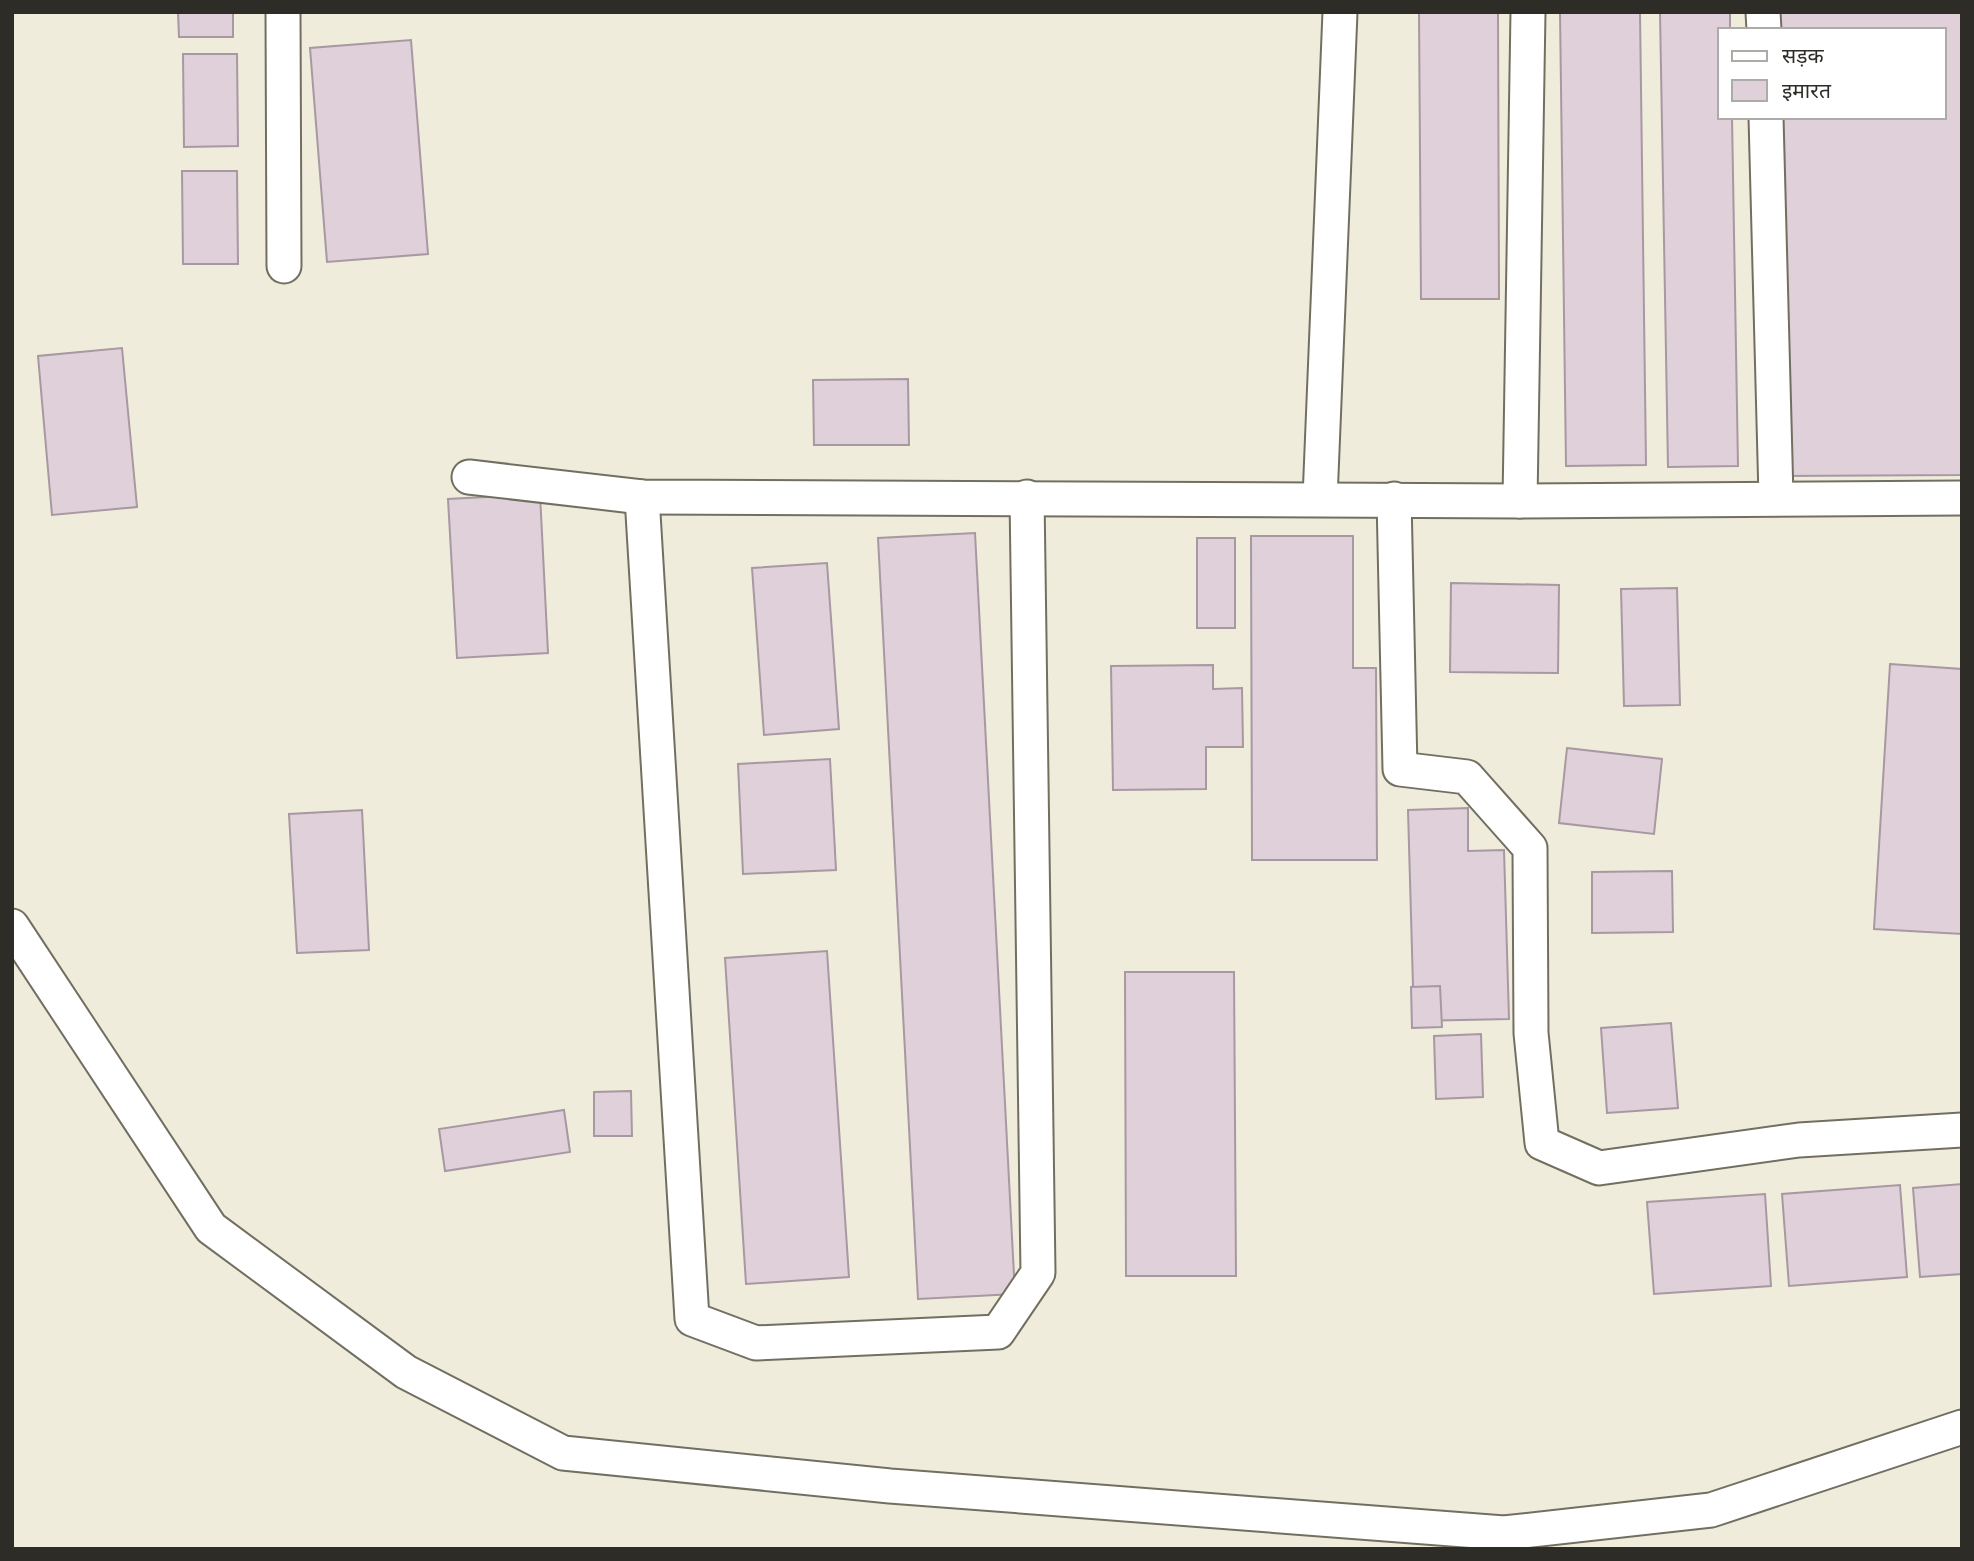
<svg xmlns="http://www.w3.org/2000/svg" width="1974" height="1561" viewBox="0 0 1974 1561" font-family="Figtree,'Noto Sans Devanagari',sans-serif">
<style>
.building{fill:#dfd0d9;stroke:#a798a1;stroke-width:2}
.lines{fill:none;stroke-linecap:round;stroke-linejoin:round}
.street-casing{stroke:#726f61;stroke-width:37}
.street{stroke:#fff;stroke-width:33}
</style>
<rect width="100%" height="100%" fill="#efecdc"/>
<!-- building -->
<g class="building">
<path d="M178,12H233V37H179Z"/>
<path d="M1419,12H1498L1499,299H1421Z"/>
<path d="M1560,12H1640L1646,465L1566,466Z"/>
<path d="M1660,12H1730V30H1720V117H1732L1738,466L1668,467Z"/>
<path d="M1779,12H1962V475L1783,476L1780,117H1944V30H1779Z"/>
<path d="M411,40L428,254L327,262L310,48Z"/>
<path d="M183,54H237L238,146L184,147Z"/>
<path d="M182,171H237L238,264H183Z"/>
<path d="M122,348L137,507L52,515L38,356Z"/>
<path d="M908,379L909,445H814L813,380Z"/>
<path d="M540,494L548,653L457,658L448,499Z"/>
<path d="M975,533L1015,1294L918,1299L878,538Z"/>
<path d="M1251,536H1353V668H1376L1377,860H1252Z"/>
<rect x="1197" y="538" width="38" height="90"/>
<path d="M827,563L839,729L764,735L752,568Z"/>
<path d="M1451,583L1559,585L1558,673L1450,672Z"/>
<path d="M1677,588L1680,705L1624,706L1621,589Z"/>
<path d="M1890,664L1962,669V934L1874,929Z"/>
<path d="M1213,665V689L1242,688L1243,747H1206V789L1113,790L1111,666Z"/>
<path d="M1567,748L1662,759L1654,834L1559,823Z"/>
<path d="M830,759L836,870L743,874L738,764Z"/>
<path d="M1468,808V851L1504,850L1509,1019L1414,1021L1408,810Z"/>
<path d="M362,810L369,950L297,953L289,814Z"/>
<path d="M1672,871L1673,932L1592,933V872Z"/>
<path d="M827,951L849,1277L746,1284L725,958Z"/>
<path d="M1125,972H1234L1236,1276H1126Z"/>
<path d="M1440,986L1442,1027L1412,1028L1411,987Z"/>
<path d="M1671,1023L1678,1108L1607,1113L1601,1028Z"/>
<path d="M1481,1034L1483,1097L1436,1099L1434,1036Z"/>
<path d="M631,1091L632,1136H594V1092Z"/>
<path d="M564,1110L570,1152L445,1171L439,1129Z"/>
<path d="M1962,1184V1274L1920,1277L1913,1188Z"/>
<path d="M1900,1185L1907,1277L1789,1286L1782,1194Z"/>
<path d="M1765,1194L1771,1286L1654,1294L1647,1202Z"/>
</g>
<g class="lines">
<defs>
<g id="street">
<path d="M283,12L284,266"/>
<path d="M1763,12L1764,30"/>
<path d="M1766,117L1776,497"/>
<path d="M469,477L642,497L1520,501L1962,498"/>
<path d="M642,497L692,1319L756,1343L998,1332L1038,1273L1027,497"/>
<path d="M1320,499L1340,12"/>
<path d="M1394,499L1400,769L1467,777L1530,848L1531,1033L1542,1143L1599,1168L1799,1140L1962,1130"/>
<path d="M1520,501L1528,12"/>
<path d="M12,926L211,1228L406,1372L563,1453L890,1486L1504,1533L1711,1510L1962,1427"/>
</g>
</defs>
<!-- street casing -->
<use href="#street" class="street-casing"/>
<!-- street -->
<use href="#street" class="street"/>
</g>
<!-- border -->
<rect width="1974" height="1561" fill="none" stroke="#2e2c26" stroke-width="28"/>
<!-- legend -->
<rect x="1718" y="28" width="228" height="91" fill="#ffffff" stroke="#ababa8" stroke-width="2"/>
<rect x="1732" y="51" width="35" height="10" fill="#ffffff" stroke="#ababa8" stroke-width="2"/>
<text x="1782" y="63" font-size="21" fill="#2e2c26">सड़क</text>
<rect x="1732" y="80" width="35" height="21" fill="#dfd0d9" stroke="#ababa8" stroke-width="2"/>
<text x="1782" y="98" font-size="21" fill="#2e2c26">इमारत</text>
</svg>
